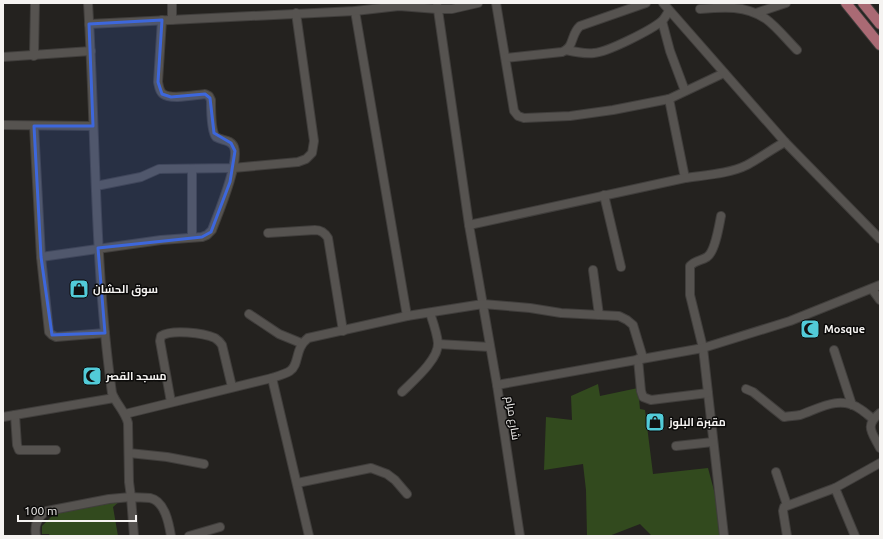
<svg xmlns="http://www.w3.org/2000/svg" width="883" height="539" viewBox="0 0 883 539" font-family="Ubuntu,Cairo,sans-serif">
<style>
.green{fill:#324a1e}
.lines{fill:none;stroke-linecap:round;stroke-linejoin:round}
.minor-casing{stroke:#403e3c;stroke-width:10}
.major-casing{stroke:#403e3c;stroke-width:12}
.minor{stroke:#565350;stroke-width:8}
.major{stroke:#aa6a74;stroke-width:10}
.marked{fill:#3d67dc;fill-opacity:0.2;stroke:#3d67dc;stroke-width:3;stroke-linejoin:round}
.labels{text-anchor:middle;stroke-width:3;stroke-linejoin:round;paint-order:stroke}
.poi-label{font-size:11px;font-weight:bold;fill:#f5f3f1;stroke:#0c0b0a;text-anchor:start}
.street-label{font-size:11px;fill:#f5f3f1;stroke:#0c0b0a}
</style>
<rect width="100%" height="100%" fill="#24221f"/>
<!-- green -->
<g class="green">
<path d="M598,384L600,396L638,388L640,409L645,410L653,474L708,468L716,498L720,536H652L640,524L609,536H587L586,490L583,464L544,470L546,417L572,420L571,396Z"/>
<path d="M120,501L113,507L118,536H50L49,534H42V526L56,512Z"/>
</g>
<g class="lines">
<defs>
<g id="minor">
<path d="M172,3V20"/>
<path d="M437,3L469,225L497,385L520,536"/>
<path d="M496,3L514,111L518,116L524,118L570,116L613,110L669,99L724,73"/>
<path d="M663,3L785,142L880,239"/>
<path d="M700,9C723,7 746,5 766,19C777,27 787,40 797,50"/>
<path d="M355,11L407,316"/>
<path d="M756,13L786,3"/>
<path d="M662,21L670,51L685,91"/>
<path d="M89,24L355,11L399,6L437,9H452L478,3"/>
<path d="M566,50C575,52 585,54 594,53C608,52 651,30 662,21C665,18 667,14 669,11"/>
<path d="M34,56L35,3"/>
<path d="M3,57L91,51"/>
<path d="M506,58L562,52C575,47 570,35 580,26L646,3"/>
<path d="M669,99L685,178"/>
<path d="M3,125L93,126"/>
<path d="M34,126L41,257L49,332L52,335L56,337L105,333"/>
<path d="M96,186L141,177L159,169L233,168L298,162L306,159L312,153L314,141L296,13"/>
<path d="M604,195L621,267"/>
<path d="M721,216C719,226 715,252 707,257C701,261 695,260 690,266V295L703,348L724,536"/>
<path d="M469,225L685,178C705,175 729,174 747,165C760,158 772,149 785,142"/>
<path d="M268,233L315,230C321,230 325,233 328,238L343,331"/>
<path d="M192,237V169"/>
<path d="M41,257L161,240L202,237L207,235L212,230C218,214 240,162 234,147C231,139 222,141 216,137C211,132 211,107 211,100L209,96L205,94C194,95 171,100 163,94C159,91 159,86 158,82L162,20"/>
<path d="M593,270L599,315"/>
<path d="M872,289L880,300"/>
<path d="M249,314L279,334L301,343"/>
<path d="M438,344L490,347"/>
<path d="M834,350L852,405"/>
<path d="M638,359L641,391L643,397L651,400L708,393"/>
<path d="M272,378L309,536"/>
<path d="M497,385L703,348L790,321L880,285"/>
<path d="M746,389L753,392L784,417C789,416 795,416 800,415C820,408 840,395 860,409C865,412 869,416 873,419"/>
<path d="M402,392C413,381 439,359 438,343C437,333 433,322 430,313"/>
<path d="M171,402L160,341L161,336C172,329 203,333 215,338C218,340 220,342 222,345L232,387"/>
<path d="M880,413C864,426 872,432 880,448"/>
<path d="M125,414L272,378C278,376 285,374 290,371C300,364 294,349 308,338L407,316L483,304L530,308L561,313L619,316L627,320L633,325L643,358"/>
<path d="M15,415L17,445L19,450H56"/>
<path d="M3,417L114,398"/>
<path d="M676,446L713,442"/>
<path d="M129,453L167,457L204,464"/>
<path d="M776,472L787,505"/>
<path d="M297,483L371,468L387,474L395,480L407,494"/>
<path d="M835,488L855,536"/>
<path d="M36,536C34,525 37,517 47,511L109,499L131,497L129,482L128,423C125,411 116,404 112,393C94,264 96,133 88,3"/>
<path d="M134,536L131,497C137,498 144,497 150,498C165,501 169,524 171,536"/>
<path d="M189,536L220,527"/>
<path d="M787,536L783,511L784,507L835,488L880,463"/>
</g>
<g id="major">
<path d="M846,3L880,45"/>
<path d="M863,3L880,24"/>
</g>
</defs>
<!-- minor casing -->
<use href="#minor" class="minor-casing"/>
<!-- major casing -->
<use href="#major" class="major-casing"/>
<!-- minor -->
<use href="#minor" class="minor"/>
<!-- major -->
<use href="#major" class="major"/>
</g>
<!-- marked area -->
<path class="marked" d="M162,20L158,82L162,94L171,97L205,94L210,98L214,133L231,143L235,151L230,182L211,232L202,237L98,248L105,333L52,335L41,257L34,126H93L89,24Z"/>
<!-- icons -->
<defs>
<symbol id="shop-square" viewBox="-11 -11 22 22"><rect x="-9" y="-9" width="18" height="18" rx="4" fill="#52cbd8" stroke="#0c0b0a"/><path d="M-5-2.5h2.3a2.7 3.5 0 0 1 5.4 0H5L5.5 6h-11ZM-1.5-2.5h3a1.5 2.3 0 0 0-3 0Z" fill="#111"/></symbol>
<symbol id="mosque-square" viewBox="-11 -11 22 22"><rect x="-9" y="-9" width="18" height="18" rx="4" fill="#52cbd8" stroke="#0c0b0a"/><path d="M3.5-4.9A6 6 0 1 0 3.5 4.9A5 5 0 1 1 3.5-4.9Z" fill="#111"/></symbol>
</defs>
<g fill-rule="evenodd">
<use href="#shop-square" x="68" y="278" width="22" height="22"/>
<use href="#mosque-square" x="799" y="318" width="22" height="22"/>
<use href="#mosque-square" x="81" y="365" width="22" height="22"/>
<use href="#shop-square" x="644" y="411" width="22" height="22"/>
</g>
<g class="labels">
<!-- poi labels -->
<g class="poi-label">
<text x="93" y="293">سوق الحشان</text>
<text x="824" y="333">Mosque</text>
<text x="106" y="380">مسجد القصر</text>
<text x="669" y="426">مقبرة البلوز</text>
</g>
<!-- street labels -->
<g class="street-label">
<text transform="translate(513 418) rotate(81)" y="4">شارع مرام</text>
</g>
</g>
<!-- border -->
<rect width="883" height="539" fill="none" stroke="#f5f3f1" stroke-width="8"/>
<!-- scale -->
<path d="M18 515v6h118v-6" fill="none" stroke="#f5f3f1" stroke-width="2"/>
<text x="24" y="515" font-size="12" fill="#f5f3f1" stroke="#0c0b0a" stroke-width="3" paint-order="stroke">100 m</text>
</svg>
